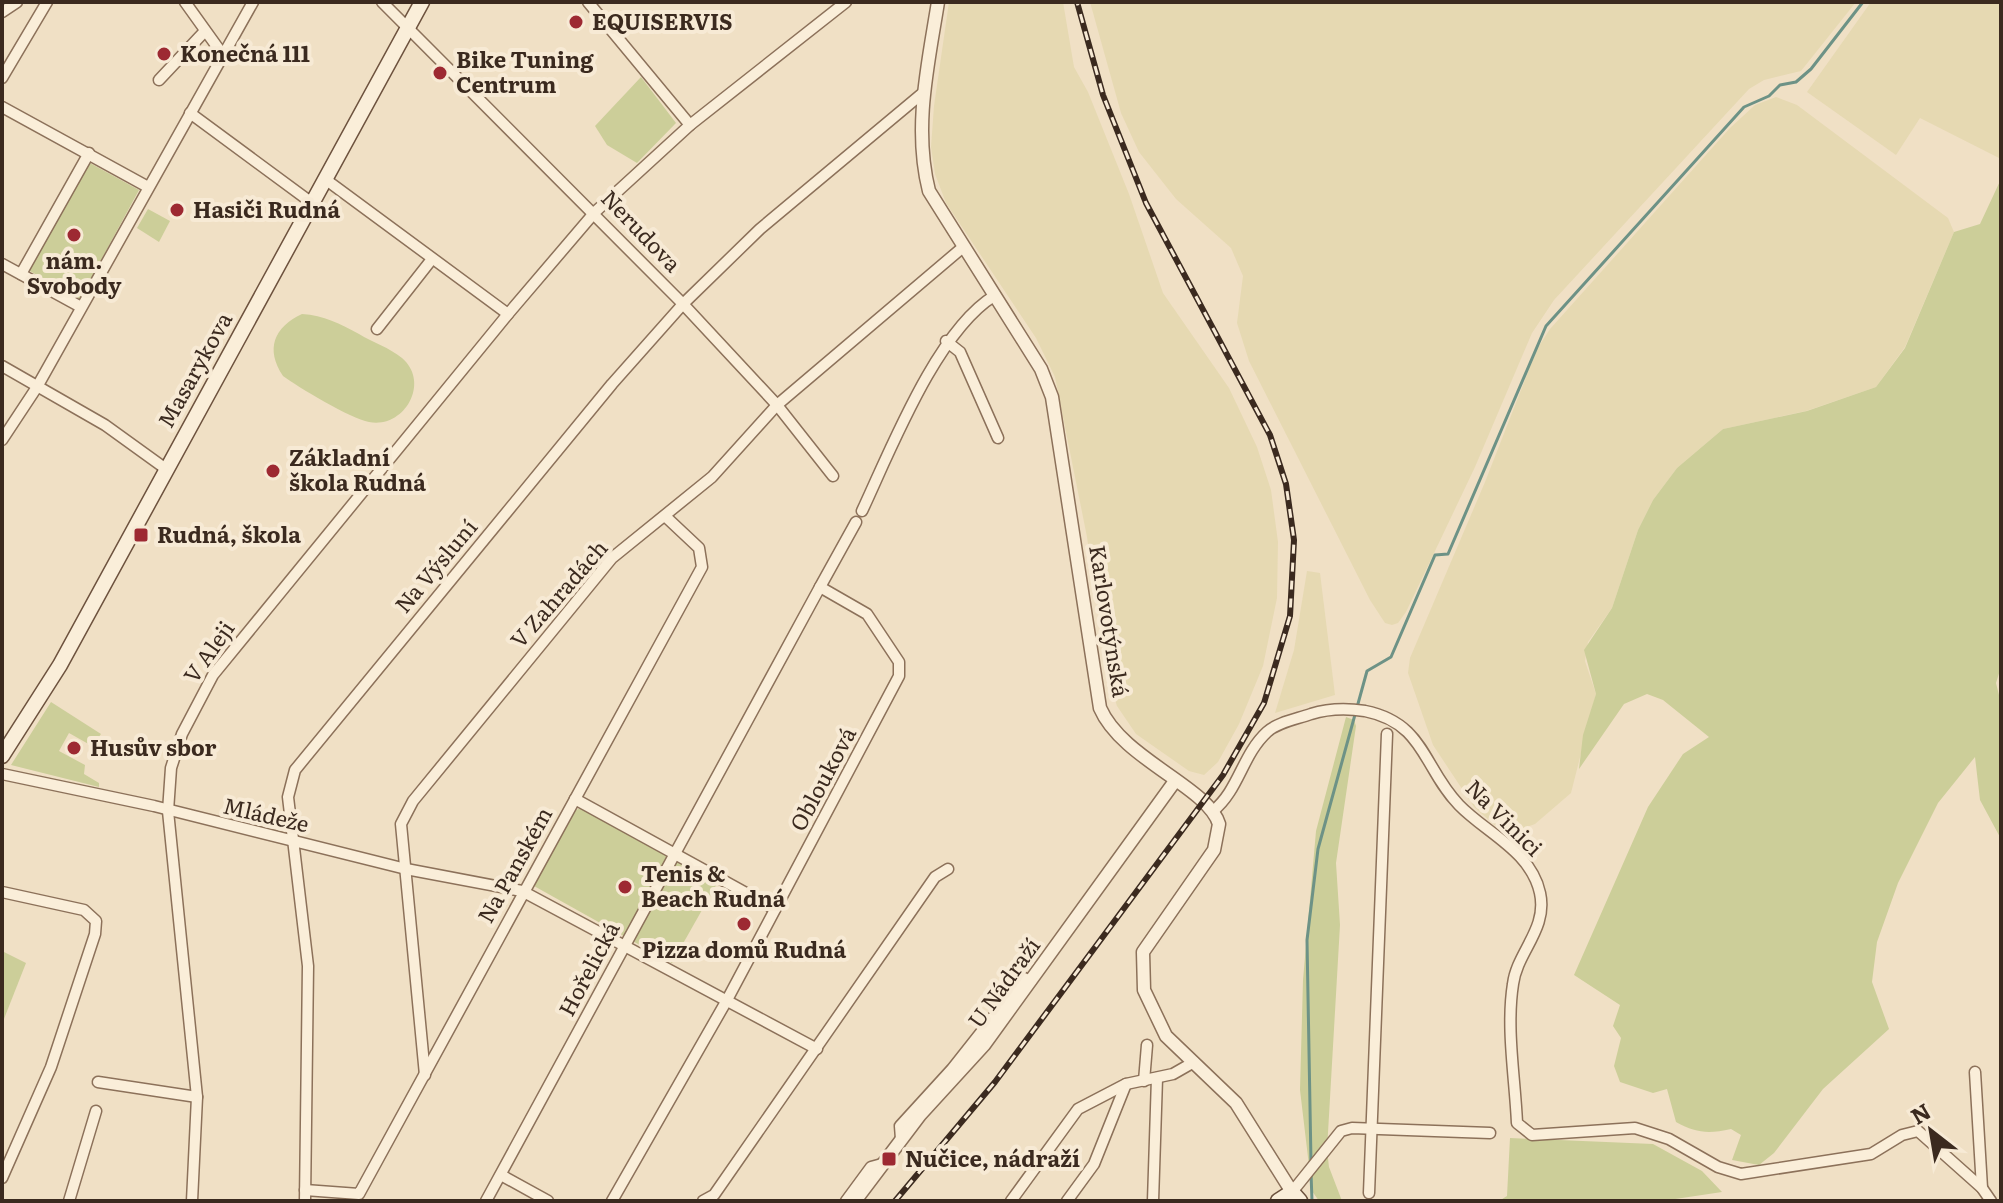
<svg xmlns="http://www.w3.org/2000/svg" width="2003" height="1203" viewBox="0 0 2003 1203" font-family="Literata,serif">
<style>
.farmland{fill:#e6d9b2}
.green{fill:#ccce99}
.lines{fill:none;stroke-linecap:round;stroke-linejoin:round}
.stream{stroke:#6d9286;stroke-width:3}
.minor-casing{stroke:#8c715a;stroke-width:13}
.tertiary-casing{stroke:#8c715a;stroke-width:15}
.secondary-casing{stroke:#6d523e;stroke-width:17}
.minor{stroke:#faeed9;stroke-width:10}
.tertiary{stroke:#faeed9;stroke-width:12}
.secondary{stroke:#faeed9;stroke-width:14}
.rail-casing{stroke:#3b2a1f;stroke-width:6}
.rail{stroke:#f7ead5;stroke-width:3;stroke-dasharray:9;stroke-linecap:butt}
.poi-dot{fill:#9d2932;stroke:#f7ead5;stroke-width:3}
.labels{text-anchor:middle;stroke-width:8;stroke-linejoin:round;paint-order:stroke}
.poi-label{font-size:22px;font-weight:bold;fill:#3b2a1f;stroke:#f7ead5;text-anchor:start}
.street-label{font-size:22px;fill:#3b2a1f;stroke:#f7ead5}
</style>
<rect width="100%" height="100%" fill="#f0e0c5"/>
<!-- farmland -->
<g class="farmland">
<path d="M949,2H1063L1074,67L1088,92L1129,194L1163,293L1229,388L1257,447L1271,490L1278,542L1277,598L1263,666L1239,724L1218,762L1204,775L1189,771L1136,734L1117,706L1109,680L1087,537L1055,377L1036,338L946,203L935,174L931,147L934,106Z"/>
<path d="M1090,2H1856L1801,71L1764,80L1749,89L1554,300L1532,333L1475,467L1406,612L1398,623L1392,625L1385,623L1370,600L1249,361L1237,323L1243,276L1231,248L1176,199L1139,152L1121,113Z"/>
<path d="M1871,2H2001V159L1920,118L1896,155L1807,92Z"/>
<path d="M1776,97L1797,105L1948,218L1954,232L1905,347L1876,387L1806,411L1723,429L1677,468L1653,500L1638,530L1612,608L1588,642L1585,661L1596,694L1571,793L1535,824L1516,831L1497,827L1474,807L1433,745L1408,673L1410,658L1485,482L1537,349L1550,329L1730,128L1755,105Z"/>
<path d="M1307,571L1320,573L1335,695L1275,713L1294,650Z"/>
</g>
<!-- green -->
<g class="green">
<path d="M641,77L676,123L637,163L607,145L595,126Z"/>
<path d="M88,162L139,190L80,299L28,270Z"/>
<path d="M2001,179V667L1996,683L2001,703V839L1980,800L1975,757L1938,803L1898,883L1877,942L1872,982L1889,1029L1823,1089L1774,1153L1759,1165L1732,1160L1741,1135L1731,1129C1708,1134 1696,1133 1676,1122L1667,1089L1653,1093L1620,1082L1614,1066L1621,1038L1613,1026L1620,1005L1574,975L1648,807L1683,754L1709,737L1663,700L1647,694L1624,704L1579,769L1583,735L1596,694L1584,650L1612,608L1638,530L1653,500L1677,468L1723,429L1807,411L1876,387L1905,348L1954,232L1980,224Z"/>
<path d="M148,209L170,221L159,242L137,228Z"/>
<path d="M302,314C324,315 340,324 359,334C372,342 390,348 402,358C431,383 404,429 369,422C351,419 298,387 283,376C265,349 274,327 302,314Z"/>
<path d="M51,702L101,734L92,746L69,733L59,751L85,765L84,774L99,783V787L11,765Z"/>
<path d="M1346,717L1354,720L1356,726L1336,863L1340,925L1327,1150L1329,1167L1342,1201H1319L1312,1191L1300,1090L1303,980L1316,831Z"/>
<path d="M580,808L719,880L672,963L534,886L573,812Z"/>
<path d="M2,951L26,963L2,1024Z"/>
<path d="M1510,1138L1653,1144L1702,1171L1722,1192L1662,1201H1499L1507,1196Z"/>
</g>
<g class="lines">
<!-- stream -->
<g class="stream">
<path d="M1311,1162L1307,940L1318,849L1367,671L1391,657L1435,555L1448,554L1546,326L1744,107L1769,96L1780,85L1796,82L1811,69L1863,2"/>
<path d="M1311,1173L1312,1201"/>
</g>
<defs>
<g id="minor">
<path d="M185,2L223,55"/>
<path d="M382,2L683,304L777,405L833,476"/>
<path d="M588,2L690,125"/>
<path d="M2,12L17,2"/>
<path d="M2,78L47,2"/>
<path d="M159,80L205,31"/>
<path d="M2,107L148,187"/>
<path d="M190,113L312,203"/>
<path d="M325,179L508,314"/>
<path d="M2,264L81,307"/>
<path d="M21,274L89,153"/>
<path d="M377,329L432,259"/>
<path d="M946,341L960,352L998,438"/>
<path d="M2,366L105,425L166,469"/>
<path d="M2,440L37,387L253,2"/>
<path d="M862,511C891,449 937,331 994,296"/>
<path d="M2,774L154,806L406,869L522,891L817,1049"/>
<path d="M575,799L775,909"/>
<path d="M1213,811C1239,790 1242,755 1267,732C1278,722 1297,719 1311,714C1330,708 1346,708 1365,711C1425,723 1423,768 1459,805C1486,833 1531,851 1540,893C1548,929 1517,952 1513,984C1506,1028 1515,1078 1517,1123L1532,1135L1635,1128L1669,1139L1718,1167L1741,1174L1871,1154L1902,1135L1918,1131L1982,1188L1991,1201"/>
<path d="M2,892L84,910L96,921L95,934L51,1067L2,1178"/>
<path d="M1975,1072L1982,1188"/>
<path d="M425,1075L401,824L413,801L612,558L712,477L777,405L962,248"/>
<path d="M1144,1081L1147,1045"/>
<path d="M98,1082L197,1097"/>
<path d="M901,1139L900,1126L952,1069L1024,978L1031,981"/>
<path d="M501,1175L548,1201"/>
<path d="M305,1190L359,1194L702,567L699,548L666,517"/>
<path d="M1292,1192L1341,1131L1352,1128L1490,1133"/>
<path d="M1369,1193L1387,734"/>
<path d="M69,1201L96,1111"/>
<path d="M192,1201L197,1097L168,811L171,768L182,734L213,675L508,314L595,212L690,125L846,2"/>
<path d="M305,1201L308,966L288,797L295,770L612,384L683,304L760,229L924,92"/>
<path d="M486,1201L820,587"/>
<path d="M612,1201L727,1000L899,676V662L867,614L820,587L856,522"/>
<path d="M703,1201L714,1195L935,877L948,869"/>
<path d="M846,1201L871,1167L882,1164"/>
<path d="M1011,1201L1078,1109L1126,1084L1173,1074L1194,1062"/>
<path d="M1067,1201L1094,1164L1126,1084"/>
<path d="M1153,1201L1157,1078"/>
</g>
<g id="tertiary">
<path d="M938,2C928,65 913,128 929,191L1041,369L1052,397L1100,708C1122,759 1208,787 1219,824L1214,850L1143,952L1144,990L1166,1036L1236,1103L1292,1192"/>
<path d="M855,1201L920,1115L984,1045L1175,781"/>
</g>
<g id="secondary">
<path d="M2,756L60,665L422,2"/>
<path d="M1278,1201L1292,1192L1300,1201"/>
</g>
</defs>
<!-- minor casing -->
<use href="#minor" class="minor-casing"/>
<!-- tertiary casing -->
<use href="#tertiary" class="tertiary-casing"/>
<!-- secondary casing -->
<use href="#secondary" class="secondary-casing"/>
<!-- minor -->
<use href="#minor" class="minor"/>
<!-- tertiary -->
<use href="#tertiary" class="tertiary"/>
<!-- secondary -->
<use href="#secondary" class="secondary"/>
<defs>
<path id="rail" d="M895,1201L995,1082L1223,775L1264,703L1290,616L1294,540L1286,484L1270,435L1146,203L1103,95L1077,2"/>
</defs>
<!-- rail casing -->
<use href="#rail" class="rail-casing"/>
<!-- rail -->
<use href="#rail" class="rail"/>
</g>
<!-- markers -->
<g class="poi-dot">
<circle cx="576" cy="22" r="8"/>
<circle cx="164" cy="54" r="8"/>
<circle cx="440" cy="73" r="8"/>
<circle cx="177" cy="210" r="8"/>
<circle cx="74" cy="235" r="8"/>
<circle cx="273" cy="471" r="8"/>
<rect x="133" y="527" width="16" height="16" rx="4"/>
<circle cx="74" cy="748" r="8"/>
<circle cx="625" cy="887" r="8"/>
<circle cx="744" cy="924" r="8"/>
<rect x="881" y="1151" width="16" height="16" rx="4"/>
</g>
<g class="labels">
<!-- poi labels -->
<g class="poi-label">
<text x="592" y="30">EQUISERVIS</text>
<text x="180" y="62">Konečná 111</text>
<text x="456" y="68">Bike Tuning<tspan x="456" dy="25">Centrum</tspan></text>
<text x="193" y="218">Hasiči Rudná</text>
<text x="74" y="269" text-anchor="middle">nám.<tspan x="74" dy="25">Svobody</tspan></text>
<text x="289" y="466">Základní<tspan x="289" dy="25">škola Rudná</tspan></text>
<text x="157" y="543">Rudná, škola</text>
<text x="90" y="756">Husův sbor</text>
<text x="641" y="882">Tenis &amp;<tspan x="641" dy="25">Beach Rudná</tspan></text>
<text x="744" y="958" text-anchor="middle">Pizza domů Rudná</text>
<text x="905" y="1167">Nučice, nádraží</text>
</g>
<!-- street labels -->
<g class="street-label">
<text transform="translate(641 231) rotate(46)" y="8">Nerudova</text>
<text transform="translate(195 370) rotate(-61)" y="8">Masarykova</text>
<text transform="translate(436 566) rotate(-50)" y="8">Na Výsluní</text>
<text transform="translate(559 594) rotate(-49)" y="8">V Zahradách</text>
<text transform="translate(1109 621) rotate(81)" y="8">Karlovotýnská</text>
<text transform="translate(209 652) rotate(-55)" y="8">V Aleji</text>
<text transform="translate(823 779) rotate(-62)" y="8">Oblouková</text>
<text transform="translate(266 815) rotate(13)" y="8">Mládeže</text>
<text transform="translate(1504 818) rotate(45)" y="8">Na Vinici</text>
<text transform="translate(515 865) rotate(-61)" y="8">Na Panském</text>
<text transform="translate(589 969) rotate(-62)" y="8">Hořelická</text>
<text transform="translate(1004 983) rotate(-54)" y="8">U Nádraží</text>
</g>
</g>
<!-- border -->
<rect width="2003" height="1203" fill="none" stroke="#3b2a1f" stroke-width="8"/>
<!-- north arrow -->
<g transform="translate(1931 1131) rotate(329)" stroke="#f7ead5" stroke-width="6" paint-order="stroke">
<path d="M0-6L14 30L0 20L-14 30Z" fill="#3b2a1f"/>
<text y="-12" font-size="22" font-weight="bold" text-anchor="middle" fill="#3b2a1f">N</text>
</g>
</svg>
